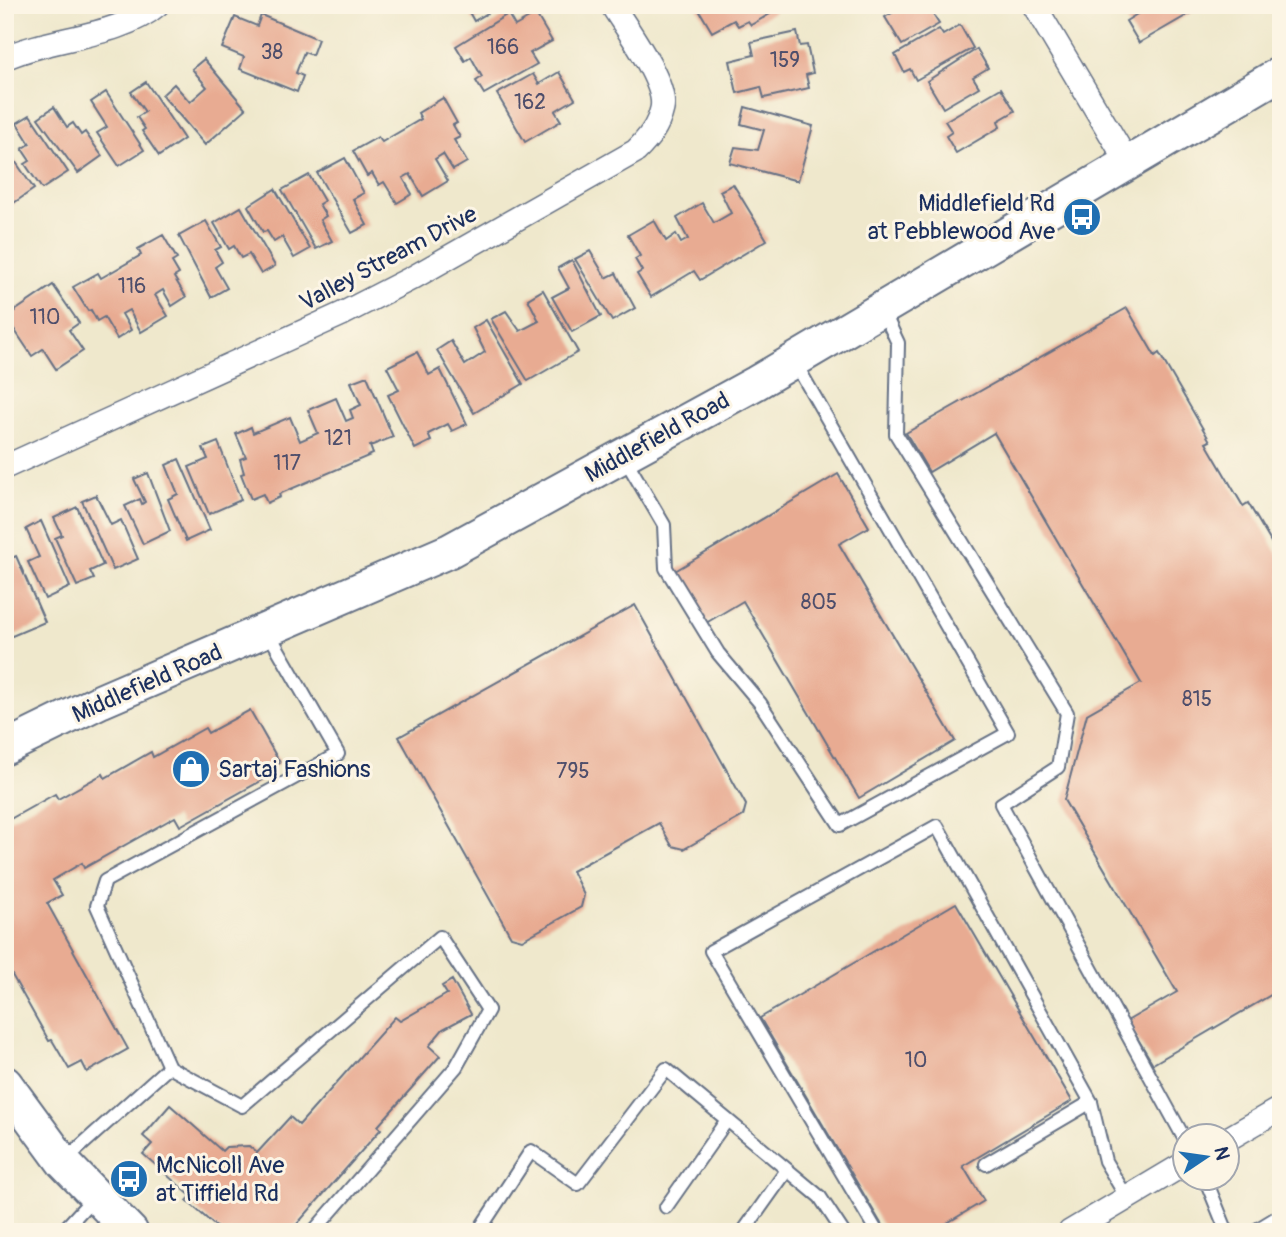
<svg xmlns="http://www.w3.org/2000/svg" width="1286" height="1237" viewBox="0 0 1286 1237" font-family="Pangolin,sans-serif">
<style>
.building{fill:#e8ab92}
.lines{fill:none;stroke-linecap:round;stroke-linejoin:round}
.service-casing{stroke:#657084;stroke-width:16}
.minor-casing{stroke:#657084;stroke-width:26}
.secondary-casing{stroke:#657084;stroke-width:37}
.service{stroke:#fff;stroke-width:12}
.minor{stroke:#fff;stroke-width:23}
.secondary{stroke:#fff;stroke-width:33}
.labels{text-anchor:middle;stroke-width:6;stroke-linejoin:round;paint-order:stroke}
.number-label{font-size:21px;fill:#4e4e6b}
.poi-label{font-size:24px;fill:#1b2f5e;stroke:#fcf5e5;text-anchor:start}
.street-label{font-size:24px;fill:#1b2f5e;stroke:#fcf5e5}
</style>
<rect width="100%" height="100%" fill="#fcf5e5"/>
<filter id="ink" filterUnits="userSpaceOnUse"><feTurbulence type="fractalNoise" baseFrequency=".0143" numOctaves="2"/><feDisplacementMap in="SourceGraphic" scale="14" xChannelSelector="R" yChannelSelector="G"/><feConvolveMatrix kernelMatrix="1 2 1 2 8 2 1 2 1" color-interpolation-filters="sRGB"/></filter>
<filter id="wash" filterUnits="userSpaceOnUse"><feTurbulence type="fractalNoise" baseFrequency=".00686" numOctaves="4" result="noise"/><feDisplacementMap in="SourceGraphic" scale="28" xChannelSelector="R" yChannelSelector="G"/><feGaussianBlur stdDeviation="1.57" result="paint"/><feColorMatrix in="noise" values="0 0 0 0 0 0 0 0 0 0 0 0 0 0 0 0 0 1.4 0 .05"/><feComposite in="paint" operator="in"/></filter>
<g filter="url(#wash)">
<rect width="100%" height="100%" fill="#efe8cc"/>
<g id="blocks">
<!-- building -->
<g class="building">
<path d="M465,5H501L474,21Z"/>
<path d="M696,5H779L780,8L751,25L748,21L738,26L734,20L712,32Z"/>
<path d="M877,5H892L881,12Z"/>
<path d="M906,5H945L932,13L939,24L902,45L885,17Z"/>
<path d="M1139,5H1199L1201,7L1139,43L1126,21L1142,11Z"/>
<path d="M508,14L515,26L536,14L552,41L530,53L537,64L484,94L476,81L482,77L471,57L465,61L456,46Z"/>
<path d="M261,15L318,39L312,55L304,52L296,73L303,76L297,92L240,69L244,57L222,48L235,17L257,26Z"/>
<path d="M960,25L973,48L916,80L910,69L904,72L895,55L939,29L943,35Z"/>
<path d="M797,32L800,46L807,45L813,73L806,75L809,88L764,98L761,87L737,93L730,61L754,55L751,42Z"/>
<path d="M977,49L988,68L973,77L979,87L943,108L927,81Z"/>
<path d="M204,59L246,109L205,145L162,95L174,84L190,102L207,87L192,69Z"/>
<path d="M559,72L575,99L555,111L561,121L525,142L497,94L533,74L539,84Z"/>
<path d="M146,82L184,139L159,156L142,131L145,129L137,117L145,112L131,92Z"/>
<path d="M1001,88L1015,111L998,121L1000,127L956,153L946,136L952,132L945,121Z"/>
<path d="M106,92L144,150L119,166L97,133L107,127L91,102Z"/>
<path d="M443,98L457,123L453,125L460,137L454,140L467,162L453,170L443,154L435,159L448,181L423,196L410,174L403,178L412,194L397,203L384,182L379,185L372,173L367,176L353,151L378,137L382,142L421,119L418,113Z"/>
<path d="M54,107L67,127L73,123L81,135L85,132L102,156L78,173L38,118Z"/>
<path d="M745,107L813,126L798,181L730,163L735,147L758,150L764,130L741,124Z"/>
<path d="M30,115L68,172L42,189L25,164L30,161L22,149L30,144L17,123Z"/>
<path d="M5,146L34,189L8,207L5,203Z"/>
<path d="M345,158L364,193L353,199L367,225L352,233L317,173Z"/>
<path d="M309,175L324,201L319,204L326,216L320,220L332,241L316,249L282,190Z"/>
<path d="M733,184L767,240L700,280L694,271L651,297L637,274L642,271L635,259L640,256L628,235L654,220L666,241L676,234L681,243L688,239L677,218L702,203L714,223L731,213L720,191Z"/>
<path d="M275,189L310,249L294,258L282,237L274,242L267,231L263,232L248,206Z"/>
<path d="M241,207L275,266L261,274L249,254L241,258L234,246L229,249L214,223Z"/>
<path d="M206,221L221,247L215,250L222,262L215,267L227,288L211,297L179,236Z"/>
<path d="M163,235L177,259L172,262L179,274L174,277L186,297L172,306L163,290L155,295L168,316L141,332L129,310L122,314L131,330L117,339L104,317L97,321L91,310L88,311L73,287L98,273L101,278L141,255L138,249Z"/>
<path d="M590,251L606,278L616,273L635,308L612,321L575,259Z"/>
<path d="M572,260L601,316L572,332L552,297L569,288L558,268Z"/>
<path d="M53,285L79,323L69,330L83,351L56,369L43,349L32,356L6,317Z"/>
<path d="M543,290L578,352L528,381L491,319L506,311L520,331L539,321L528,299Z"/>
<path d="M1127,308L1155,356L1159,353L1210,441L1206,443L1243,506L1248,503L1281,559V989L1153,1064L1127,1021L1177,992L1064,800L1087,714L1141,683L994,433L929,472L906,433Z"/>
<path d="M486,320L523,384L474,413L437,350L451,341L465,365L485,352L473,328Z"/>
<path d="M417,352L429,375L440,369L467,424L452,431L448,424L428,434L431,441L415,449L388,395L399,390L387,367Z"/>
<path d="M367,376L393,437L370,446L373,454L279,494L280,497L267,503L263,494L251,499L241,474L244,473L240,459L246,457L236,434L251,427L253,433L290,417L300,441L318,433L308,410L336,398L346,421L353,418L350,410L361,405L351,382Z"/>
<path d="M218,442L241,500L209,514L189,467L208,459L203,448Z"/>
<path d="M179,459L210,530L186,541L168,499L178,494L166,465Z"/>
<path d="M148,473L170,531L143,544L125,506L140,499L142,504L145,502L134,479Z"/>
<path d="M838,474L869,527L839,544L955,741L859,798L743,601L706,623L675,571Z"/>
<path d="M96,495L111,525L121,520L138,559L113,570L82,501Z"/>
<path d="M77,507L103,565L90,571L94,579L77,586L55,538L62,535L54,518Z"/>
<path d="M41,521L70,587L45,599L28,562L39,557L26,529Z"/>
<path d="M16,556L45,622L5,639V588L11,586L5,561Z"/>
<path d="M635,605L746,805L743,816L684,849L672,846L659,823L572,871L584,895L581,907L522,940L511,937L399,737Z"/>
<path d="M250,710L280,763L266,771L268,777L180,826L175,817L84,868L82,863L53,880L62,895L47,903L128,1049L87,1072L82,1062L69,1069L52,1040L49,1041L12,975L5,979V822L55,794L58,799L103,774L105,778L151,752L153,757L205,728L208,733Z"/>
<path d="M956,903L1072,1101L963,1166L984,1201L932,1232H886L760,1018Z"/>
<path d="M452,980L471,1014L443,1029L429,1046L440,1056L378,1126L381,1129L290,1232H222L187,1201L191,1196L143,1154L152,1144L143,1136L170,1105L222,1151L226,1147L249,1146L257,1153L290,1117L299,1125L395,1017L400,1021L447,994L442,986Z"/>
</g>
</g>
</g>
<g filter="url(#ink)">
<use href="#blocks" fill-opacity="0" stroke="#657084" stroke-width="2"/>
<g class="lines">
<defs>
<g id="service">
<path d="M882,309L898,343L896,434L1067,713L1058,767L1001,804L1184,1138"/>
<path d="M624,457L664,525L666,568L718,653L760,703L840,825L1008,733L794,361"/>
<path d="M268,632L338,754L105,881L97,906L169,1067L242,1106L440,937L488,1010L456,1067L313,1232"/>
<path d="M65,1160L169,1067"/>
<path d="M986,1164L1091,1102"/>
<path d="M1205,1178L1227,1232"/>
<path d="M666,1207L727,1120"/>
<path d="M62,1232L94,1197"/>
<path d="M478,1232L531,1151L578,1184L666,1069L820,1197L843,1232"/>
<path d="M743,1232L787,1170"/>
<path d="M877,1232L711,951L937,826L1091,1102L1105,1161L1127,1198"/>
<path d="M1253,1232L1281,1215"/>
</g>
<g id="minor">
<path d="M1034,5L1128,163"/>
<path d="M5,58C50,37 120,37 157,5"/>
<path d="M5,467L342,314L414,277L636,151C648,139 658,127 662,109C668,84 626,28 612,5"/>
<path d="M1226,1140L1281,1108"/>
<path d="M1070,1232L1184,1164"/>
</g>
<g id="secondary">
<path d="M5,748L101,701L449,551L756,383L1281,73"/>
<path d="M5,1083L63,1162L131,1232"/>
</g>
</defs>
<!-- service casing -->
<use href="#service" class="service-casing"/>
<!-- minor casing -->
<use href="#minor" class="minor-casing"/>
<!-- secondary casing -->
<use href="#secondary" class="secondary-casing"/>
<!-- service -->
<use href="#service" class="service"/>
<!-- minor -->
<use href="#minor" class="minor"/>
<!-- secondary -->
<use href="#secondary" class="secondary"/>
</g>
</g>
<!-- icons -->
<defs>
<symbol id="bus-disc" viewBox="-11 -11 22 22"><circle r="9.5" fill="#1f6fb2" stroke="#fcf5e5"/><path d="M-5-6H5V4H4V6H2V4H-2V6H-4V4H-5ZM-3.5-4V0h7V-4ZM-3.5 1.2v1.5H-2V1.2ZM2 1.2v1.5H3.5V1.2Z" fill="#fff"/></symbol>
<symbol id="shop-disc" viewBox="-11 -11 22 22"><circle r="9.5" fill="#1f6fb2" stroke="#fcf5e5"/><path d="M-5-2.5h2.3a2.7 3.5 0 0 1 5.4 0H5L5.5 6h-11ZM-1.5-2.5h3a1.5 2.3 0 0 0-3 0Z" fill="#fff"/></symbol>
</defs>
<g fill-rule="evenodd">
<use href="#bus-disc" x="1060" y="195" width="44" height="44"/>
<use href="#shop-disc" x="169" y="747" width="44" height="44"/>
<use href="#bus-disc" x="107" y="1157" width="44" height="44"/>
</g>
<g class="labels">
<!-- number labels -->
<g class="number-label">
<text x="503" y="54">166</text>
<text x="272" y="59">38</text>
<text x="785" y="67">159</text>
<text x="530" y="109">162</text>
<text x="132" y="293">116</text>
<text x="45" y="324">110</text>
<text x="338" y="445">121</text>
<text x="287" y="470">117</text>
<text x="819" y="609">805</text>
<text x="1197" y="706">815</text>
<text x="573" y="778">795</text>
<text x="916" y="1067">10</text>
</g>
<!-- poi labels -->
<g class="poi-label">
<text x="1055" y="211" text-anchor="end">Middlefield Rd<tspan x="1055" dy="28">at Pebblewood Ave</tspan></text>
<text x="218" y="777">Sartaj Fashions</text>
<text x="156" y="1173">McNicoll Ave<tspan x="156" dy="28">at Tiffield Rd</tspan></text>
</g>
<!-- street labels -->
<g class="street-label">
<text transform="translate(388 258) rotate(-28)" y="8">Valley Stream Drive</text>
<text transform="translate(657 437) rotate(-29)" y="8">Middlefield Road</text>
<text transform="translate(147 683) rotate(-24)" y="8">Middlefield Road</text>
</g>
</g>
<!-- margin -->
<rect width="1286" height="1237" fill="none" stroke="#fcf5e5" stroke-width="28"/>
<!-- north arrow -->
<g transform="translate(1206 1157) rotate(77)"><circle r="33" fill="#fcf5e5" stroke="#a2a6af" stroke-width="2"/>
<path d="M0-5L12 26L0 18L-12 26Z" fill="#1f6fb2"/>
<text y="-10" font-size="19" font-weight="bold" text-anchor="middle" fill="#1b2f5e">N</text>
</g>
</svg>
